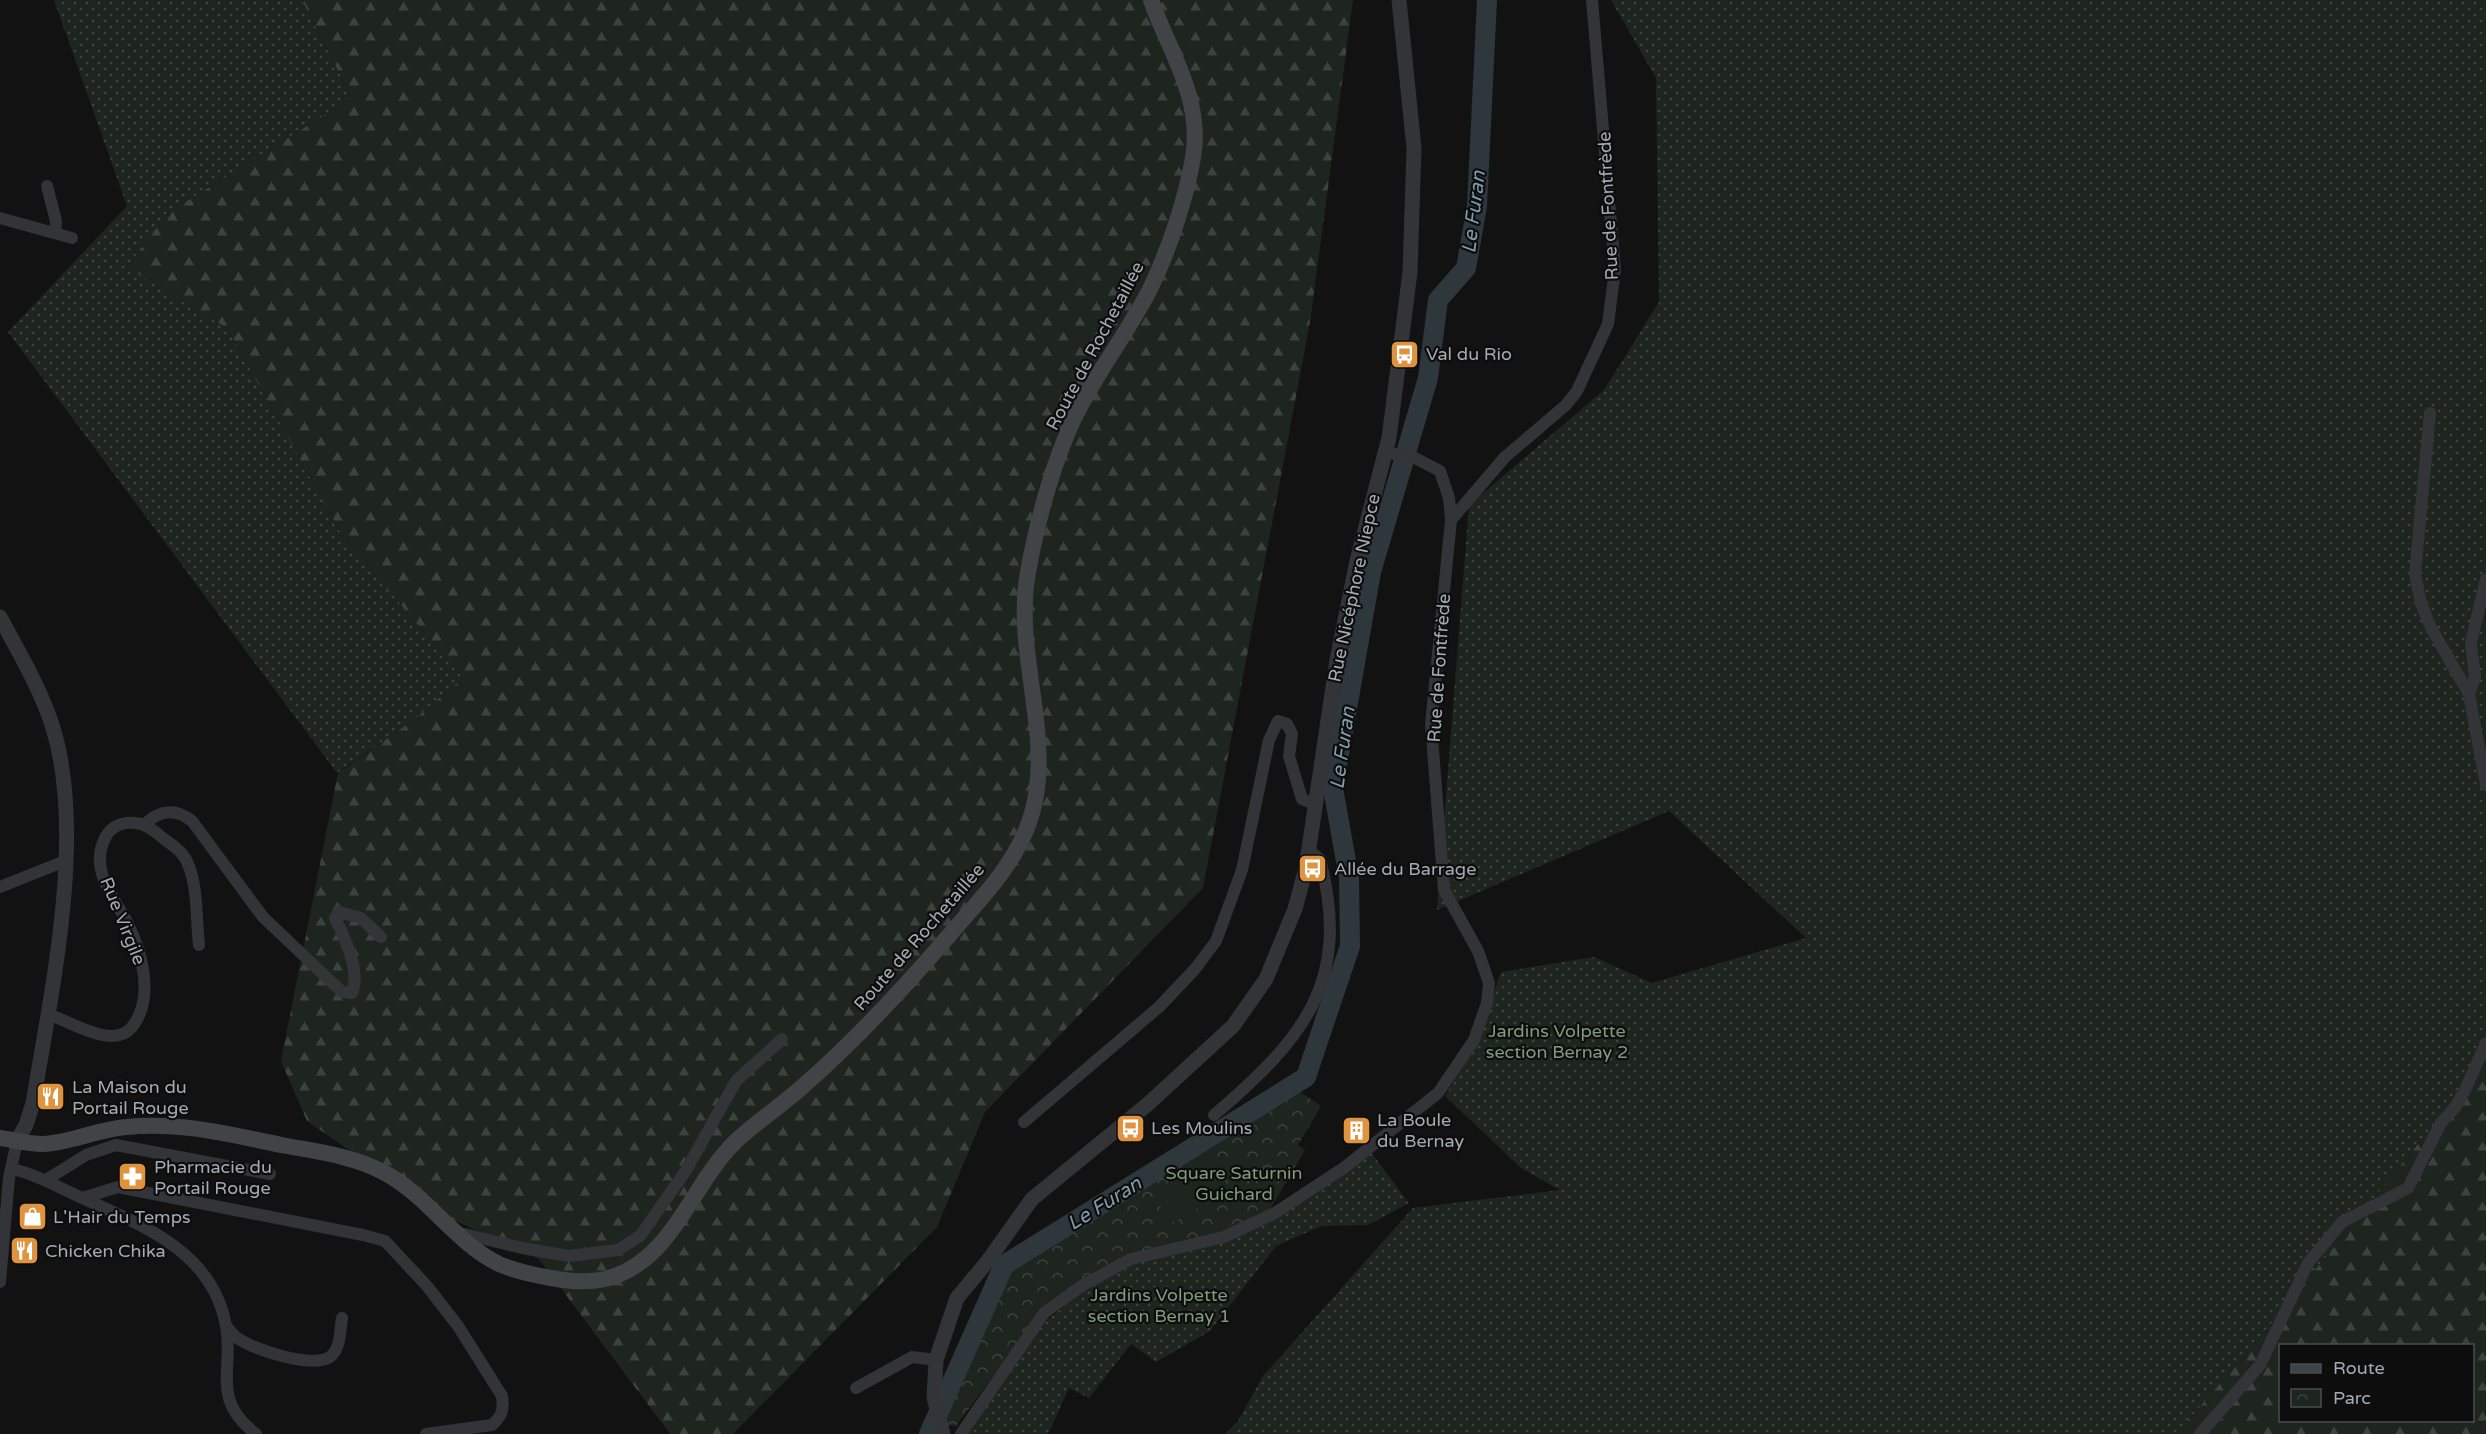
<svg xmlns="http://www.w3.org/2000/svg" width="2486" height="1434" viewBox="0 0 2486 1434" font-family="'Varela Round',sans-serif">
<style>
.grass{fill:url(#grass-dots)}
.forest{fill:url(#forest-firs);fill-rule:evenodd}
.park{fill:url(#park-crowns)}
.pitch{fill:#1e251f}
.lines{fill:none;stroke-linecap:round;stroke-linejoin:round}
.river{stroke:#2e383c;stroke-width:20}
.minor{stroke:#333438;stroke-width:12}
.tertiary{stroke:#333438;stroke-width:15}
.secondary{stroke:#414447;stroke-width:16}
.labels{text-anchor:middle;stroke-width:4.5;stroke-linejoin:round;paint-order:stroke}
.street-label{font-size:18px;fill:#a5abb2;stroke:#0d0d0e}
.poi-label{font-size:18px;fill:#a5abb2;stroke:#0d0d0e;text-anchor:start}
.park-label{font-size:18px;fill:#7f9c7d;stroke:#0d0d0e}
.water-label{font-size:20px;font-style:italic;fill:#7e9caa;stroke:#0d0d0e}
</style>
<defs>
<pattern id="grass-dots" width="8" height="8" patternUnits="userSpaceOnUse" patternTransform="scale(1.5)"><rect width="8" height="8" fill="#1e251f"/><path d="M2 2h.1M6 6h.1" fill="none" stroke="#3c423d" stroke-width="1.8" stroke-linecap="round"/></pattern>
<pattern id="forest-firs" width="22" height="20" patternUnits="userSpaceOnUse" patternTransform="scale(1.5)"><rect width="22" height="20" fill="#1e251f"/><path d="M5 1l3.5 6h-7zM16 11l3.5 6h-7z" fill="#3c423d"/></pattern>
<pattern id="park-crowns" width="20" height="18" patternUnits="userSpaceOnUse" patternTransform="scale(1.5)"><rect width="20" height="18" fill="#1e251f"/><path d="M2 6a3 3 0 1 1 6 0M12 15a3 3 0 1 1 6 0" fill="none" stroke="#3c423d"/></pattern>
</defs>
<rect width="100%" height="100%" fill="#121213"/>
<!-- grass -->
<g class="grass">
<path d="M54,0H302L352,98L168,213L127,267L228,329L342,535L463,678L412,721L337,773L8,332L127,206Z"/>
<path d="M1611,0H2486V1061L2252,1347L2176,1434H1225L1238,1421L1263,1376L1413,1208L1560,1190L1521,1168L1445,1096L1479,1037L1501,972L1594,957L1652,983L1806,938L1669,811L1437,910L1469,505L1604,390L1659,302L1656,78Z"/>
<path d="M1370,1151L1409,1203L1368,1225L1321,1226L1276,1246L1210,1331L1156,1362L1131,1344L1089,1398L1069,1388L1048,1434H966L990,1395L1047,1320L1083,1291L1135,1261L1241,1235L1310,1197Z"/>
</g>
<!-- forest -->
<g class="forest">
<path d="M302,0H1353L1310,322L1203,888L985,1112L937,1227L733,1434H670L539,1259L443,1215L307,1121L281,1061L338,773L412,721L463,678L342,535L228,329L127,267L168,213L352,98Z"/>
<path d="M2486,1061V1434H2176L2252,1347ZM2280,1346H2472V1420H2280Z"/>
</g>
<!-- park -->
<path class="park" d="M1296,1089L1321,1106L1298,1145L1305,1150L1268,1213L1233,1230L1173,1244L1040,1313L956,1426L948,1425L945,1419L992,1302L998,1295L1012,1265L1216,1145L1251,1115Z"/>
<!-- pitch -->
<path class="pitch" d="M1211,1161L1228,1190L1171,1224L1154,1195Z"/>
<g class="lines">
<!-- river -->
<path class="river" d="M929,1434L1004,1265L1306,1077L1350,946L1349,878L1333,788L1371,572L1428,378L1438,300L1466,268L1477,206L1487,0"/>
<!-- minor -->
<g class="minor">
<path d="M47,186L56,221L55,233"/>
<path d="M0,218L72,238"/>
<path d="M2430,413L2415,574L2421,603L2431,628L2469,694L2486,785"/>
<path d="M1385,452L1415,458L1440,471L1449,498L1451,520"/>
<path d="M2469,694L2475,677L2471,643L2486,579"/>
<path d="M145,824C160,810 175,808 192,821L263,917L342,992L352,993C361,972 345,938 335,918L339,912L361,918L381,937"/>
<path d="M0,887L65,861"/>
<path d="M47,1014C69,1020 113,1051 132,1027C155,998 142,952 127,922C114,897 89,870 105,838C112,825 122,822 135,823C147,824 154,831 163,838C172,845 184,852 188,864C198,887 196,920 199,945"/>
<path d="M1214,1115C1304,1038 1352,982 1320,859L1308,850"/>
<path d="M1024,1122L1159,1007L1195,969L1216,941L1242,870L1269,740L1278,721L1287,724L1292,734L1289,756L1302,799L1314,804"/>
<path d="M12,1169C39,1175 61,1189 87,1200C146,1227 213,1253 226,1326C234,1370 210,1399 256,1434"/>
<path d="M46,1180L86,1155L116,1145L270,1174"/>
<path d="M82,1198L118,1187L363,1235L385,1241L427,1286L458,1326L502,1396C504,1410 502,1416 492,1425L426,1434"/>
<path d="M456,1232L522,1248L569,1256L618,1250L640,1236L685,1172L736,1081L782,1039"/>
<path d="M0,1282L9,1178L17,1141"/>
<path d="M226,1326C229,1329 232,1334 236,1337C251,1349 312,1369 330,1357C341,1349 340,1330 342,1318"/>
<path d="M856,1388L912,1357L936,1360"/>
<path d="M961,1434L1044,1313L1083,1285L1131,1259L1224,1237L1275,1213L1345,1167L1438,1093L1474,1040L1487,1003L1489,983L1478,951L1444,890L1431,724L1451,520L1505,457L1566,405L1577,391L1608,324L1615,270L1592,0"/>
<path d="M2200,1434L2260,1365L2308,1263L2342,1222L2408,1188L2441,1123L2456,1106L2465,1090L2486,1043"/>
</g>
<!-- tertiary -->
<g class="tertiary">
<path d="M0,617C19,653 41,689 53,728C86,836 51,993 33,1103L26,1125L17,1141"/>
<path d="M943,1434L934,1397L936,1360L957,1298L987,1262L1032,1199L1148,1104L1233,1026L1266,979L1295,909L1306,868L1337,660L1357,561L1389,438L1410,272L1414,148L1399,0"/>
</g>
<!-- secondary -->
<path class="secondary" d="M0,1138C14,1140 29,1144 43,1144C71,1143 98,1129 127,1127C181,1121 235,1136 287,1146C319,1152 352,1156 381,1171C426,1193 454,1242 499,1264C515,1271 534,1275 551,1278C572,1282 594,1284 615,1276C674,1255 693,1183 735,1142C756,1122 781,1106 802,1087C856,1040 905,987 952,932C975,905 1001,879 1018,847C1067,760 1011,664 1028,572C1037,523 1050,473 1070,427C1092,378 1127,335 1151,287C1167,254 1178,221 1187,186C1192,165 1197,143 1194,122C1190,80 1165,40 1151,0"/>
</g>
<!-- icons -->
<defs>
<symbol id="bus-square" viewBox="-11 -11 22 22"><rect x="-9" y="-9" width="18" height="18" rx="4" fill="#df933e" stroke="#0d0d0e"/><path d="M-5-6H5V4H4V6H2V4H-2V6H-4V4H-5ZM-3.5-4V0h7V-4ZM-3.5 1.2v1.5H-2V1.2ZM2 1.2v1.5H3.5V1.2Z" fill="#fff"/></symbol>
<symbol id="restaurant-square" viewBox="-11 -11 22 22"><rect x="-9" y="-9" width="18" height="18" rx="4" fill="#df933e" stroke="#0d0d0e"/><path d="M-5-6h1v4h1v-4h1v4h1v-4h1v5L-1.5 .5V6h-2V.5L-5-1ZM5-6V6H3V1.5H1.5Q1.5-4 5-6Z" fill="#fff"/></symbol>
<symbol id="building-square" viewBox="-11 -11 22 22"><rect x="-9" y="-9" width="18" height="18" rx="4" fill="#df933e" stroke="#0d0d0e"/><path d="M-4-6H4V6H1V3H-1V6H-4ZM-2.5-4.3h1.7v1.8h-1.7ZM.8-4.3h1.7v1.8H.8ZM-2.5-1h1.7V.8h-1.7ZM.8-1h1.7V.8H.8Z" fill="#fff"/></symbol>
<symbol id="pharmacy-square" viewBox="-11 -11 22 22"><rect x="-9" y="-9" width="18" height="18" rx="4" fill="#df933e" stroke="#0d0d0e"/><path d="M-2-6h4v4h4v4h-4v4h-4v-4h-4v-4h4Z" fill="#fff"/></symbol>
<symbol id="shop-square" viewBox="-11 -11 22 22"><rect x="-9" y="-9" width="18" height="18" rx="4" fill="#df933e" stroke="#0d0d0e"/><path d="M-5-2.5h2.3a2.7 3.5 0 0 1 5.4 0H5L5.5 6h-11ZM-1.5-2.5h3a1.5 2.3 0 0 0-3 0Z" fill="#fff"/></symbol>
</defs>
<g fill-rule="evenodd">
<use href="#bus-square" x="1388" y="338" width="33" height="33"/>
<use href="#bus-square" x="1296" y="852" width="33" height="33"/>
<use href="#restaurant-square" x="34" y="1080" width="33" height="33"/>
<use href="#bus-square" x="1114" y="1112" width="33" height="33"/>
<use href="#building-square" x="1340" y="1114" width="33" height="33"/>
<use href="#pharmacy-square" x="116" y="1160" width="33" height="33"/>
<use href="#shop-square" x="16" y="1200" width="33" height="33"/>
<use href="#restaurant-square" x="8" y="1234" width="33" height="33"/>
</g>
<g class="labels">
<!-- street labels -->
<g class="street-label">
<text transform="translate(1608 206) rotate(-93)" y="6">Rue de Fontfrède</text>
<text transform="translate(1095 346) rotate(-62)" y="6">Route de Rochetaillée</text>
<text transform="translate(1354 588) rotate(-78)" y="6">Rue Nicéphore Niepce</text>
<text transform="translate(1439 668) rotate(-86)" y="6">Rue de Fontfrède</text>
<text transform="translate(123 921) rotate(68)" y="6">Rue Virgile</text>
<text transform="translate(919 937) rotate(-49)" y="6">Route de Rochetaillée</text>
</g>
<!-- poi labels -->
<g class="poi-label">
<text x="1426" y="360">Val du Rio</text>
<text x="1334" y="875">Allée du Barrage</text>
<text x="72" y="1093">La Maison du<tspan x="72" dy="21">Portail Rouge</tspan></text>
<text x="1377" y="1126">La Boule<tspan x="1377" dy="21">du Bernay</tspan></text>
<text x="1151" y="1134">Les Moulins</text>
<text x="154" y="1173">Pharmacie du<tspan x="154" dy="21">Portail Rouge</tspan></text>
<text x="53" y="1223">L'Hair du Temps</text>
<text x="45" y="1257">Chicken Chika</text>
</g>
<!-- park labels -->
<g class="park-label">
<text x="1557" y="1037">Jardins Volpette<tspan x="1557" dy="21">section Bernay 2</tspan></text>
<text x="1234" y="1179">Square Saturnin<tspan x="1234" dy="21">Guichard</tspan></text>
<text x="1159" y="1301">Jardins Volpette<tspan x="1159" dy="21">section Bernay 1</tspan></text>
</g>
<!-- water labels -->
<g class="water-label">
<text transform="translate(1473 212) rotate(-83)" y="7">Le Furan</text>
<text transform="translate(1342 748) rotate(-82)" y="7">Le Furan</text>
<text transform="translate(1104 1203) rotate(-32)" y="7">Le Furan</text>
</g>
</g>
<!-- legend -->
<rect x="2279" y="1344" width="195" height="78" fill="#0d0d0e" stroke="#4a4c50" stroke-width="1.5"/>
<rect x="2291" y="1364" width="30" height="9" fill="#414447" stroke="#4a4c50" stroke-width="1.5"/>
<text x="2333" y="1374" font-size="18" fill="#a5abb2">Route</text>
<rect x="2291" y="1389" width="30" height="18" fill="url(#park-crowns)" stroke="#4a4c50" stroke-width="1.5"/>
<text x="2333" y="1404" font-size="18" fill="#a5abb2">Parc</text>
</svg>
